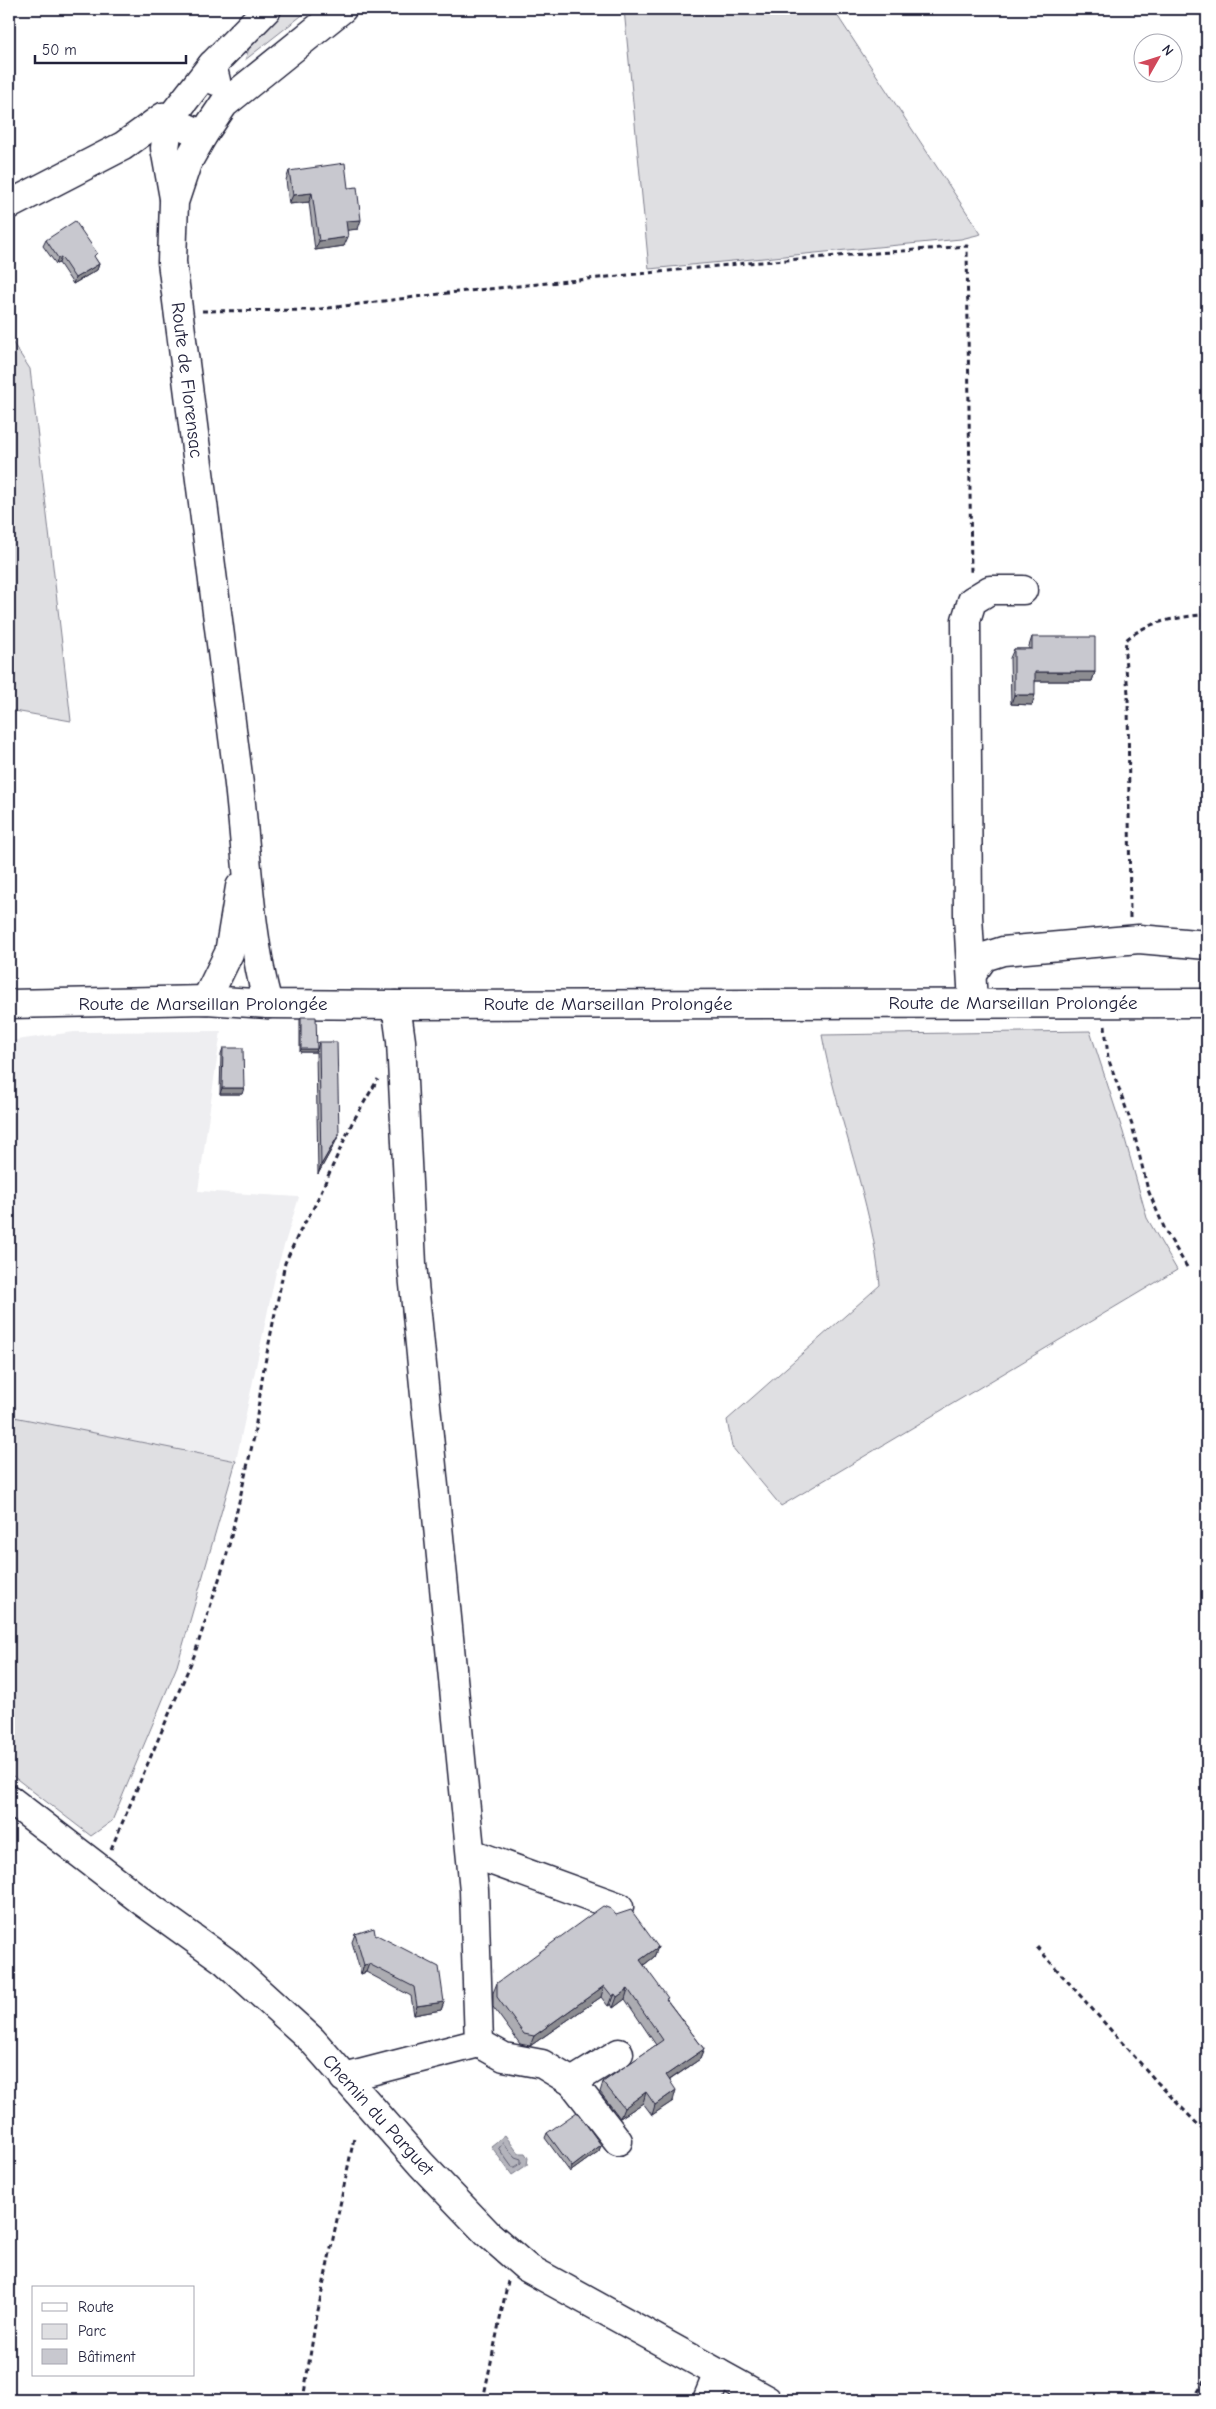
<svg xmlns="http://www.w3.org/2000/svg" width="1216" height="2409" viewBox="0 0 1216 2409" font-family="'Comic Neue',sans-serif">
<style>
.built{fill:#eeeef1}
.green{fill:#dfdfe2;stroke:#80808e}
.water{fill:#b4b4bc;stroke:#7a7a88}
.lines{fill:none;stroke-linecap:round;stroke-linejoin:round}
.shore{stroke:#5c5c6f;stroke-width:1}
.minor-casing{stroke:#22223b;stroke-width:31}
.major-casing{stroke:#22223b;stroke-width:31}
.path{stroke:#22223b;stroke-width:3;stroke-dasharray:5 4;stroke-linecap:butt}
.minor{stroke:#fff;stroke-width:28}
.major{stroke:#fff;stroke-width:28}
.wall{fill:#acacb2;stroke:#22223b}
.shaded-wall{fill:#8c8c91;stroke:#22223b}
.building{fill:#c8c8cf;stroke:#22223b}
.labels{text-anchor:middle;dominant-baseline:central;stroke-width:4.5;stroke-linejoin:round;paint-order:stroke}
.street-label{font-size:19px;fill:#22223b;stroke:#fff}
</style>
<rect width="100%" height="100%" fill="#fff"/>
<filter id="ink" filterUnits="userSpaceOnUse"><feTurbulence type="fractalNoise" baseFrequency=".02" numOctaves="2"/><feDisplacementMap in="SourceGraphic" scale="10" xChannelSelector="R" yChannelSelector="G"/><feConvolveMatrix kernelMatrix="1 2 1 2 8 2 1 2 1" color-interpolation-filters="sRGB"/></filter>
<g filter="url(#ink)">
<!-- built -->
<path class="built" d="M221,1031L198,1191L299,1197L276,1272L236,1461L9,1416V1041L74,1032Z"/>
<!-- green -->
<g class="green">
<path d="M282,9H310L245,60L251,43Z"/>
<path d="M624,9H833L981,234L961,239L649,269Z"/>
<path d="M9,337L30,369L71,721L9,710Z"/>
<path d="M1090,1031L1123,1132L1147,1218L1177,1270L781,1506L732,1447L727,1420L880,1285C872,1200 837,1119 822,1035Z"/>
<path d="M9,1416L236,1461L177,1666L112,1821L91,1836L9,1773Z"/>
</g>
<!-- water -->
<path class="water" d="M505,2135L518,2153H525L528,2158L527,2165L512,2175L491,2146Z"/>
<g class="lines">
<!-- shore -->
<path class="shore" d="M503,2143L515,2157L521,2159V2163L515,2167H512L499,2149Z"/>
<defs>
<g id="minor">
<path d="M216,81L212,65L267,9"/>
<path d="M174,198L165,148L169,120L212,65"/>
<path d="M9,205L123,146L163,117L203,135"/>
<path d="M972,974L984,957L1003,951L1139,939L1207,945"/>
<path d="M206,1000L229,953L240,887"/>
<path d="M973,1003L968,916L966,620L972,601L990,590H1023"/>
<path d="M268,1004C248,931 247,844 237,768C216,600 194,431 172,262L174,202L187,163L203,135L224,104L342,9"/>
<path d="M9,1799L143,1902L225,1961L312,2040L421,2164L487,2233L526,2267L767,2400"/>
<path d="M471,1853L619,1907"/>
<path d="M479,2043L504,2057L542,2064L572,2082L619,2053"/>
<path d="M344,2078L479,2043L474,1890L412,1264L401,1041L396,1005"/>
<path d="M572,2082L618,2141"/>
<path d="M707,2400L718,2373"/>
</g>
<path id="major" d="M9,1004L206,1000L268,1004L396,1005L1207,1003"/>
</defs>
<!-- minor casing -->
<use href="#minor" class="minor-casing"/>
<!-- major casing -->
<use href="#major" class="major-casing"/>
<!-- path -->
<g class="path">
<path d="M202,311L312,310L448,293L748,263L967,246L971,573"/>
<path d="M1130,918L1128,694L1125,654L1126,640C1149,620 1178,618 1207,614"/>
<path d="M1105,1026L1108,1058L1132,1125L1148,1190L1166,1232L1187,1267"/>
<path d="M111,1849L194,1656L226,1558L254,1437L263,1373L285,1263L299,1233L314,1207L352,1123L378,1079"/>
<path d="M1037,1947L1157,2082L1207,2134"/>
<path d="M303,2400L315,2325L354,2138"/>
<path d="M483,2400L508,2281"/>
<path d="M1193,2400L1207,2377"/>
</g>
<!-- minor -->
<use href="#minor" class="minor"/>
<!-- major -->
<use href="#major" class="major"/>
</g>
<!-- wall -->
<g class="wall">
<path d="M289,171L348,188L358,229L347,230L344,246L315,250L309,202L289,204L286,180Z"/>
<path d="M46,240L95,258L99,264L97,270L73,284L59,263L56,264L43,246Z"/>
<path d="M1032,637L1095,672L1092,681H1035L1032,705L1011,704L1010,658L1014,649H1029V646Z"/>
<path d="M301,1017L317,1049L319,1042L339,1134L335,1143L318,1174L316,1052H300V1020Z"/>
<path d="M223,1048L242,1094H220L221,1054Z"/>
<path d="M616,1915L658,1947L654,1957L644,1965L667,2000L704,2049L700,2059L670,2080L673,2101L652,2115L643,2103L620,2118L600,2092L603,2082L656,2045L625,1999L613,2008L611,2004L608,2006L601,1997L530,2046L520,2044L493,2007V1993L497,1983Z"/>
<path d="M355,1934H375L444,2002L441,2010L414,2015L411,1996L366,1972L361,1974L352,1942Z"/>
<path d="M547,2133L601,2145L599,2151L570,2172L545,2138Z"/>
</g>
<!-- shaded-wall -->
<g class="shaded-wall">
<path d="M312,193L309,202L289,204L293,195Z"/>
<path d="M361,220L358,229L342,231L346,221Z"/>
<path d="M348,237L344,246L315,250L319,241Z"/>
<path d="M61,257L59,263L56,264L58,258Z"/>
<path d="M99,264L97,270L73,284L75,278Z"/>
<path d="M1035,672H1095L1092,681H1032Z"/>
<path d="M1014,695H1035L1032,705L1011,704Z"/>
<path d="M301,1049H317L316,1052H300Z"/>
<path d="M222,1088H244L242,1094H220Z"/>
<path d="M339,1134L335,1143L318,1174L321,1165Z"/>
<path d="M658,1947L654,1957L637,1970L640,1960Z"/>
<path d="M369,1964L366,1972L361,1974L364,1965Z"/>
<path d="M604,1986L601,1997L530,2046L534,2036Z"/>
<path d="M628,1989L625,1999L613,2008L617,1997Z"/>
<path d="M615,1994L611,2004L608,2006L612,1996Z"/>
<path d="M444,2002L441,2010L414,2015L417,2006Z"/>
<path d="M704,2049L700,2059L662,2085L666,2075Z"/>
<path d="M676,2090L673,2101L652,2115L655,2105Z"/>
<path d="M646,2092L643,2103L620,2118L624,2108Z"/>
<path d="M601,2145L599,2151L570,2172L572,2167Z"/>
</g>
<!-- building -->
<g class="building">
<path d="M345,163L348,188L357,187L361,220L346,221L348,237L319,241L312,193L293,195L289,171Z"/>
<path d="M75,221L97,253L94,256L99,264L75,278L61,257L58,258L46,240Z"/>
<path d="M1032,637H1095V672H1035V695H1014V649H1032Z"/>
<path d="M301,1017H316L317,1049H301Z"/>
<path d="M319,1042H337L339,1134L321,1165Z"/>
<path d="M223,1048H243L244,1088H222Z"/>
<path d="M603,1906L611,1909L616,1915L631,1910L658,1947L640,1960L668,1998L666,1999L704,2049L666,2075L676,2090L655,2105L646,2092L624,2108L603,2082L663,2040L628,1989L617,1997L615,1994L612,1996L604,1986L534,2036L524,2034L497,1997V1983Z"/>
<path d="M374,1928L375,1934L439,1967L444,2002L417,2006L414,1987L369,1964L364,1965L355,1934Z"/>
<path d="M577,2112L601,2145L572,2167L547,2133Z"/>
</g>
</g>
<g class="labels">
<!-- street labels -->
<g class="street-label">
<text transform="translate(187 380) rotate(83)">Route de Florensac</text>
<text x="1013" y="1003">Route de Marseillan Prolongée</text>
<text x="203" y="1004">Route de Marseillan Prolongée</text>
<text x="608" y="1004">Route de Marseillan Prolongée</text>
<text transform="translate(378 2115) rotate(48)">Chemin du Parguet</text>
</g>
</g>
<!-- margin -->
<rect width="1216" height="2409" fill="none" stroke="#fff" stroke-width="30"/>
<rect x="15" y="15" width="1186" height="2379" fill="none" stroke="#22223b" stroke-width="2" filter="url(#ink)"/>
<!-- legend -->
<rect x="32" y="2286" width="162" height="90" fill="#ffffff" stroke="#a7a7b1"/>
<rect x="42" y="2303" width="25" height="8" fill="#ffffff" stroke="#a7a7b1"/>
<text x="78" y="2312" font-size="15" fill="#22223b">Route</text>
<rect x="42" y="2324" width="25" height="15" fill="#dfdfe2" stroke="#a7a7b1"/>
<text x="78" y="2336" font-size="15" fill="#22223b">Parc</text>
<rect x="42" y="2349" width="25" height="15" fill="#c8c8cf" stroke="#a7a7b1"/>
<text x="78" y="2362" font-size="15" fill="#22223b">Bâtiment</text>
<!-- north arrow -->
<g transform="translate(1158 58) rotate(51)"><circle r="24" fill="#ffffff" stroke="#a7a7b1"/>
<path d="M0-4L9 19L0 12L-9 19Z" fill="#d1495b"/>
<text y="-8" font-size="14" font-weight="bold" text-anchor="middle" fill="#22223b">N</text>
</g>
<!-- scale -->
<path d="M35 55v8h151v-8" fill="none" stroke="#22223b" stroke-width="2.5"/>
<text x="42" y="55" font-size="15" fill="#22223b" stroke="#ffffff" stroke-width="4" paint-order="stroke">50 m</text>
</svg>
